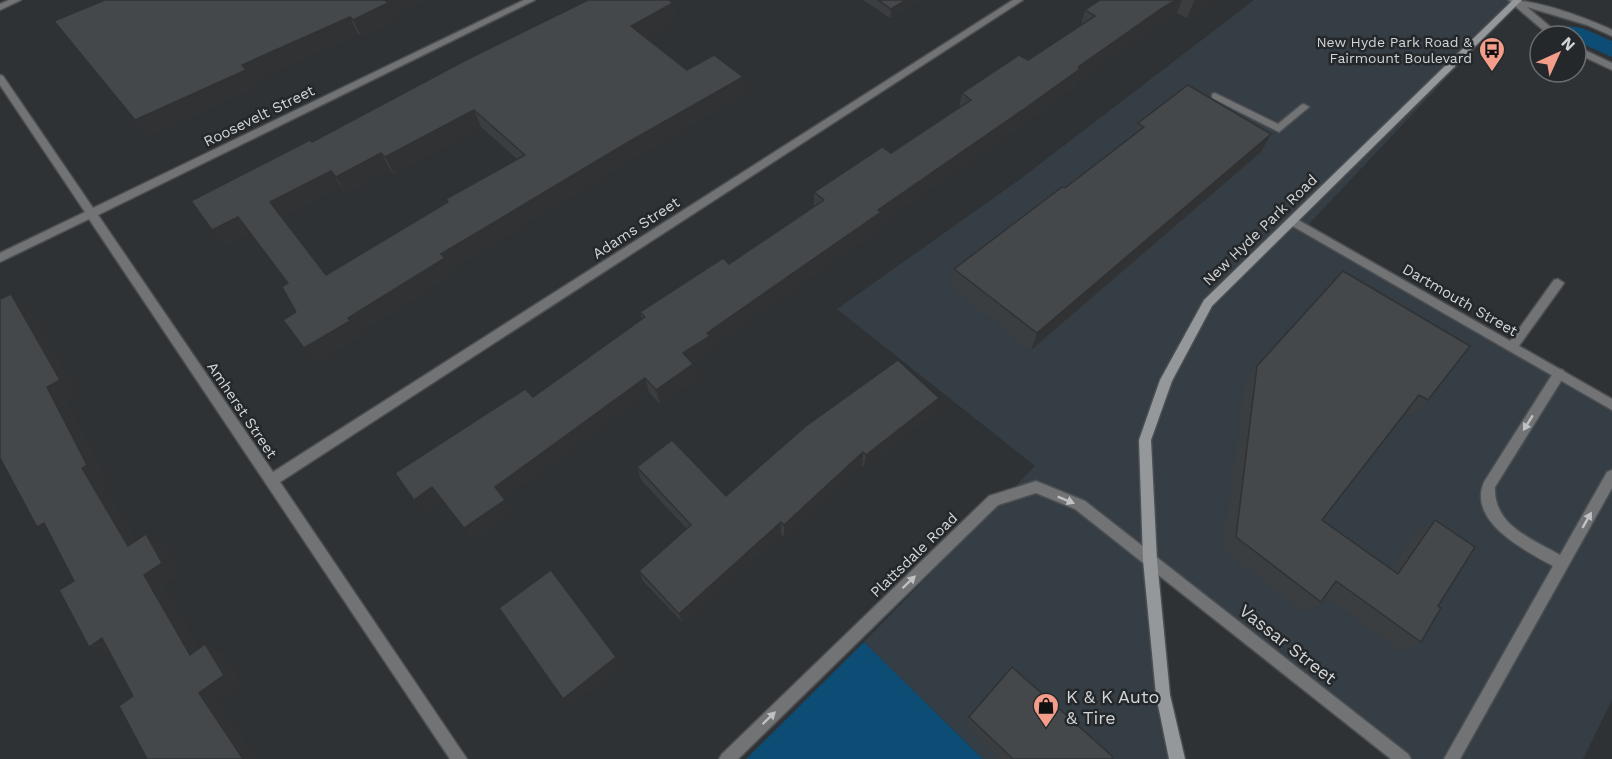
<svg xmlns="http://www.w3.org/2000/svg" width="1612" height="759" viewBox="0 0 1612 759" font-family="'Work Sans',sans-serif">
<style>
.built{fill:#363e45}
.green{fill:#0d4c74}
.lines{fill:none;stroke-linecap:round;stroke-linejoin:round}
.lane-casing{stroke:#4c4f52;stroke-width:3}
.street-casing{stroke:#4c4f52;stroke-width:3}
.secondary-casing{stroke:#4c4f52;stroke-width:3}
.lane{fill:#717375;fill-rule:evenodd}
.street{fill:#717375;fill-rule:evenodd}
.secondary{fill:#95989b;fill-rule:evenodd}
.wall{fill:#3b3e40;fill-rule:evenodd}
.shaded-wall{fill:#303234}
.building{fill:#45484b;stroke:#303234;stroke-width:1.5;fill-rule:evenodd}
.oneway{fill:#bfc1c3}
.labels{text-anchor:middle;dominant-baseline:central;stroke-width:5;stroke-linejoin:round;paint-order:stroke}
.far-poi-label{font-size:14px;fill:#d2d4d6;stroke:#24282a;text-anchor:end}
.street-label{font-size:15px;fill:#d2d4d6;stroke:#24282a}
.near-street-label{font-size:18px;fill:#d2d4d6;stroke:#24282a}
.near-poi-label{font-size:18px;fill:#d2d4d6;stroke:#24282a;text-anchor:start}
</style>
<rect width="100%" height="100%" fill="#2e3235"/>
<!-- built -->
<path class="built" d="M1254,0H1506L1516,4L1309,224L1612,398V700L1583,759H1411L1144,551L1170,759H983L864,642L1035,466L837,309L1019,180Z"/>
<!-- green -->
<g class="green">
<path d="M1566,26L1582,28L1612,41V57L1576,41V36H1566L1561,29Z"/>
<path d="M864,642L983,759H746Z"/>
</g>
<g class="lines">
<defs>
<g id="lane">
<path d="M1215,93L1278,124L1301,105L1304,104L1309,107L1279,132L1212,98V94Z"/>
<path d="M1558,279L1564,283L1562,286L1516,350H1508L1506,347L1508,344L1554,280Z"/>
<path d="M1559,369L1563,370L1565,374L1563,378L1495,487C1493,525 1532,539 1560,555L1607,472L1612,470V488L1460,759H1444L1553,566C1526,551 1467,522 1484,482L1555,370Z"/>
</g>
<g id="street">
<path d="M9,0H21L0,10V4Z"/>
<path d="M524,0H535L98,215L273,472L1013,0H1023L280,482L467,759H450L89,219L0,262V253L85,212L0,85V75L3,76L93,208Z"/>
<path d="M1508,0C1537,0 1584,17 1612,30V36L1587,25L1527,7L1561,36H1550L1516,7L1515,4Z"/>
<path d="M1576,46L1612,63V70L1576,53Z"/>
<path d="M1293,217L1612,399V410L1289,224L1288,221L1289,218Z"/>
<path d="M1036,481L1085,501L1408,754L1411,759H1391L1075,509L1036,493L998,505L738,759H719L722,754L989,496Z"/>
</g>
<path id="secondary" d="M1513,0H1522L1212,306L1172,381L1151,440L1157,560L1170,695L1185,759H1169L1156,695L1143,560L1139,440L1160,380L1204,300Z"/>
</defs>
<!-- lane casing -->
<use href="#lane" class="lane-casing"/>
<!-- street casing -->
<use href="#street" class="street-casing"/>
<!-- secondary casing -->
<use href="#secondary" class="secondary-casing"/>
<!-- lane -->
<use href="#lane" class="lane"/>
<!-- street -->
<use href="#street" class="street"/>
<!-- secondary -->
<use href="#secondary" class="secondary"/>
</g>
<!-- wall -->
<g class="wall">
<path d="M863,0H921L890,18Z"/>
<path d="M1100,0H1213L1187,18L1177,13L1154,27L1077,81L1075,86L1019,127L880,224L879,229L711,347L712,351L693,364L696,379L660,404L649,392L504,499L513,512L474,540L442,500L425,512L533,397L642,319L640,312L729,264L814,207V192L891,153L959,108L962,93L1028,60L1081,25L1085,10Z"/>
<path d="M673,3L676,21L645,37L687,70L743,77L744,94L629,161L451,269L453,274L359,333L361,336L316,363L296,312L288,283L251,233L225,246L212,230L312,142ZM481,127L517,159L446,199L447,202L326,275L282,218L341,187L346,194L390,170L394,174Z"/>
<path d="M394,16L396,20L361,36L358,34L253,81L256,87L148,136L54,21Z"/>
<path d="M1138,123L1261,152L1031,350L950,286L954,269L1065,188L1134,134Z"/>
<path d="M1343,271L1428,400L1411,415L1406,412L1322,520L1391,569L1416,533L1435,520L1438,606L1421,642L1402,652L1325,596L1321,602L1305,613L1223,549L1245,382L1257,366Z"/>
<path d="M939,398L936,411L864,467L862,465L784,537L781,534L683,623L643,581L639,571L687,529L641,480L637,467L726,496Z"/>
<path d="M969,717L1112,759H999L964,725Z"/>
</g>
<!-- shaded-wall -->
<g class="shaded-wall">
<path d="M386,0H429L394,16L396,20L361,36L353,20Z"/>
<path d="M906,0H921L890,18L891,9Z"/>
<path d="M1176,0H1182L1177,13L1154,27L1077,81L1075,86L1019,127L880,224L879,229L711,347L712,351L687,368L683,353L707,333L1078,67L1161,9Z"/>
<path d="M1195,0H1213L1187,18L1194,1Z"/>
<path d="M673,3L676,21L634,43L631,26Z"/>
<path d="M350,17L358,34L253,81L256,87L148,136L135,120L242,65Z"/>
<path d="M743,77L744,94L629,161L451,269L453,274L359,333L361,336L316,363L304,348L441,254L625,144Z"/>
<path d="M474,110L481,127L394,174L385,157Z"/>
<path d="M1271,134L1261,152L1031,350L1037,333Z"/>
<path d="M381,153L390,170L346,194L336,177Z"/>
<path d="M331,171L341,187L281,219L270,202Z"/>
<path d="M238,217L251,233L225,246L212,230Z"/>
<path d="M11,294L30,310L79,394L67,401L107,478L101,481L148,558L128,546L82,468L47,387Z"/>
<path d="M693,364L696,379L660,404L656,390Z"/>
<path d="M645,378L649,392L503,500L495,487Z"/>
<path d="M939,398L936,411L864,467L866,455Z"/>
<path d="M863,452L862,465L784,537V525Z"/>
<path d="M432,487L442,500L425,512L414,500Z"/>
<path d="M505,500L513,512L474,540L464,528Z"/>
<path d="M781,522V534L683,623L679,614Z"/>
<path d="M44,523L59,540L37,527Z"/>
<path d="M146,534L165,546L181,574L164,586L208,664L190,655L144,575Z"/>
<path d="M102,638L123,647L111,656L89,647Z"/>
<path d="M205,644L223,653L242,683L218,702L257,759H243L199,693Z"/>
<path d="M616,657L622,666L570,707L563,699Z"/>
</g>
<!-- building -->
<g class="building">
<path d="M105,0H386H385L388,3L353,20L350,17L242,65L246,70L135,120L54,21Z"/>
<path d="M588,0H669L673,3L631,26L687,70L714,55L743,77L625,144L441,254L445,258L348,318L350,321L304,348L283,320L296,312L282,287L288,283L238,217L212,230L191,201L310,140L312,142L466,60ZM474,110L525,155L446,199L448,202L326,275L270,202L331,171L336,177L381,153L385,157Z"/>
<path d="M878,0H906L891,9Z"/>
<path d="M1100,0H1176L1161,9L1078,67L1080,69L1024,109L878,210L881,212L707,333L710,336L683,353L693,364L656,390L645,378L495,487L505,500L464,528L432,487L414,500L395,473L525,389L533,397L645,317L640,312L723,258L729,264L824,200L814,192L882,147L891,153L971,100L962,93L1019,55L1028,60L1095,16L1085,10Z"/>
<path d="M1188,85L1271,134L1037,333L954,269L1062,187L1065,188L1144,127L1138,123Z"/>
<path d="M1343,271L1470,346L1428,400L1419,395L1322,520L1398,574L1435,520L1475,547L1438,606L1441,608L1421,642L1336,581L1321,602L1236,537L1257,366Z"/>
<path d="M11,294L60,380L47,387L87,465L82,468L128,546L146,534L162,563L144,575L190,655L205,644L224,675L199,693L243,759H147L119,706L133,696L102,638L89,647L59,590L74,581L44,523L37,527L0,458V299Z"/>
<path d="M898,360L939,398L866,455L863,452L784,525L781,522L679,614L639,571L691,525L637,467L672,440L726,496L806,426Z"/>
<path d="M551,570L616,657L563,699L499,608Z"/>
<path d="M1012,667L1112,756V759H1013L969,717Z"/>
</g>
<!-- one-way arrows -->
<defs><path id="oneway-solid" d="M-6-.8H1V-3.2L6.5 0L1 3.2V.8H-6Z" transform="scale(1.5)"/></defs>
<g class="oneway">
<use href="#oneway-solid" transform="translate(1528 423) rotate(122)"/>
<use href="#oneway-solid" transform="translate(1066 500) rotate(22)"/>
<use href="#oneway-solid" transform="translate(1587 520) rotate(-60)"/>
<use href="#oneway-solid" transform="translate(909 582) rotate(-44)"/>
<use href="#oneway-solid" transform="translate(769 718) rotate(-44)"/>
</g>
<!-- icons -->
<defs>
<symbol id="bus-pin" viewBox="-11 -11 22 30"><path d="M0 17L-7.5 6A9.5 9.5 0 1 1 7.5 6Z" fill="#f49d8b" stroke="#24282a"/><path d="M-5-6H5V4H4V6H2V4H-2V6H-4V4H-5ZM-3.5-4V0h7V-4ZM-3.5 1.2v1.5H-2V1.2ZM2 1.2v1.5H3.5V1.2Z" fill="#111"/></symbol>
<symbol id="shop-pin" viewBox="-11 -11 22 30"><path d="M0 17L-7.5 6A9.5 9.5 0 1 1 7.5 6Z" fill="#f49d8b" stroke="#24282a"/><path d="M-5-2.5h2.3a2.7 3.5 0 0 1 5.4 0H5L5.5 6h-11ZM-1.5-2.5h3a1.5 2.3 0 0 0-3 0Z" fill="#111"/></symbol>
</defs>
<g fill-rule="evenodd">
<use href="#bus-pin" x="1477" y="35" width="30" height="40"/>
<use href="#shop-pin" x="1031" y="691" width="30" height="40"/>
</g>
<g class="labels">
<!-- far-poi labels -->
<g class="far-poi-label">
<text x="1472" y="42">New Hyde Park Road &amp;<tspan x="1472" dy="16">Fairmount Boulevard</tspan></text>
</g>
<!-- street labels -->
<g class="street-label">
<text transform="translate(259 116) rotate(-26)">Roosevelt Street</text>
<text transform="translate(636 228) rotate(-33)">Adams Street</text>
<text transform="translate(1260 230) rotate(-44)">New Hyde Park Road</text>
<text transform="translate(1460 300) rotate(30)">Dartmouth Street</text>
<text transform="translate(242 410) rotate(56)">Amherst Street</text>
<text transform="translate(914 555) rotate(-44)">Plattsdale Road</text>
</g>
<!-- near-street labels -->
<g class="near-street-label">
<text transform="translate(1288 644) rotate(38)">Vassar Street</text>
</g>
<!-- near-poi labels -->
<g class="near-poi-label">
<text x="1066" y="696">K &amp; K Auto<tspan x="1066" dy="21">&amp; Tire</tspan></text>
</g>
</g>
<!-- north arrow -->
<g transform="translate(1558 54) rotate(45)"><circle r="28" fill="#24282a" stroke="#6a6d6f" stroke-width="1.5"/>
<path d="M0-4.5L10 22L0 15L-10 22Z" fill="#f49d8b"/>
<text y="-9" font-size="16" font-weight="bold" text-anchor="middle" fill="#d2d4d6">N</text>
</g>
</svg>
